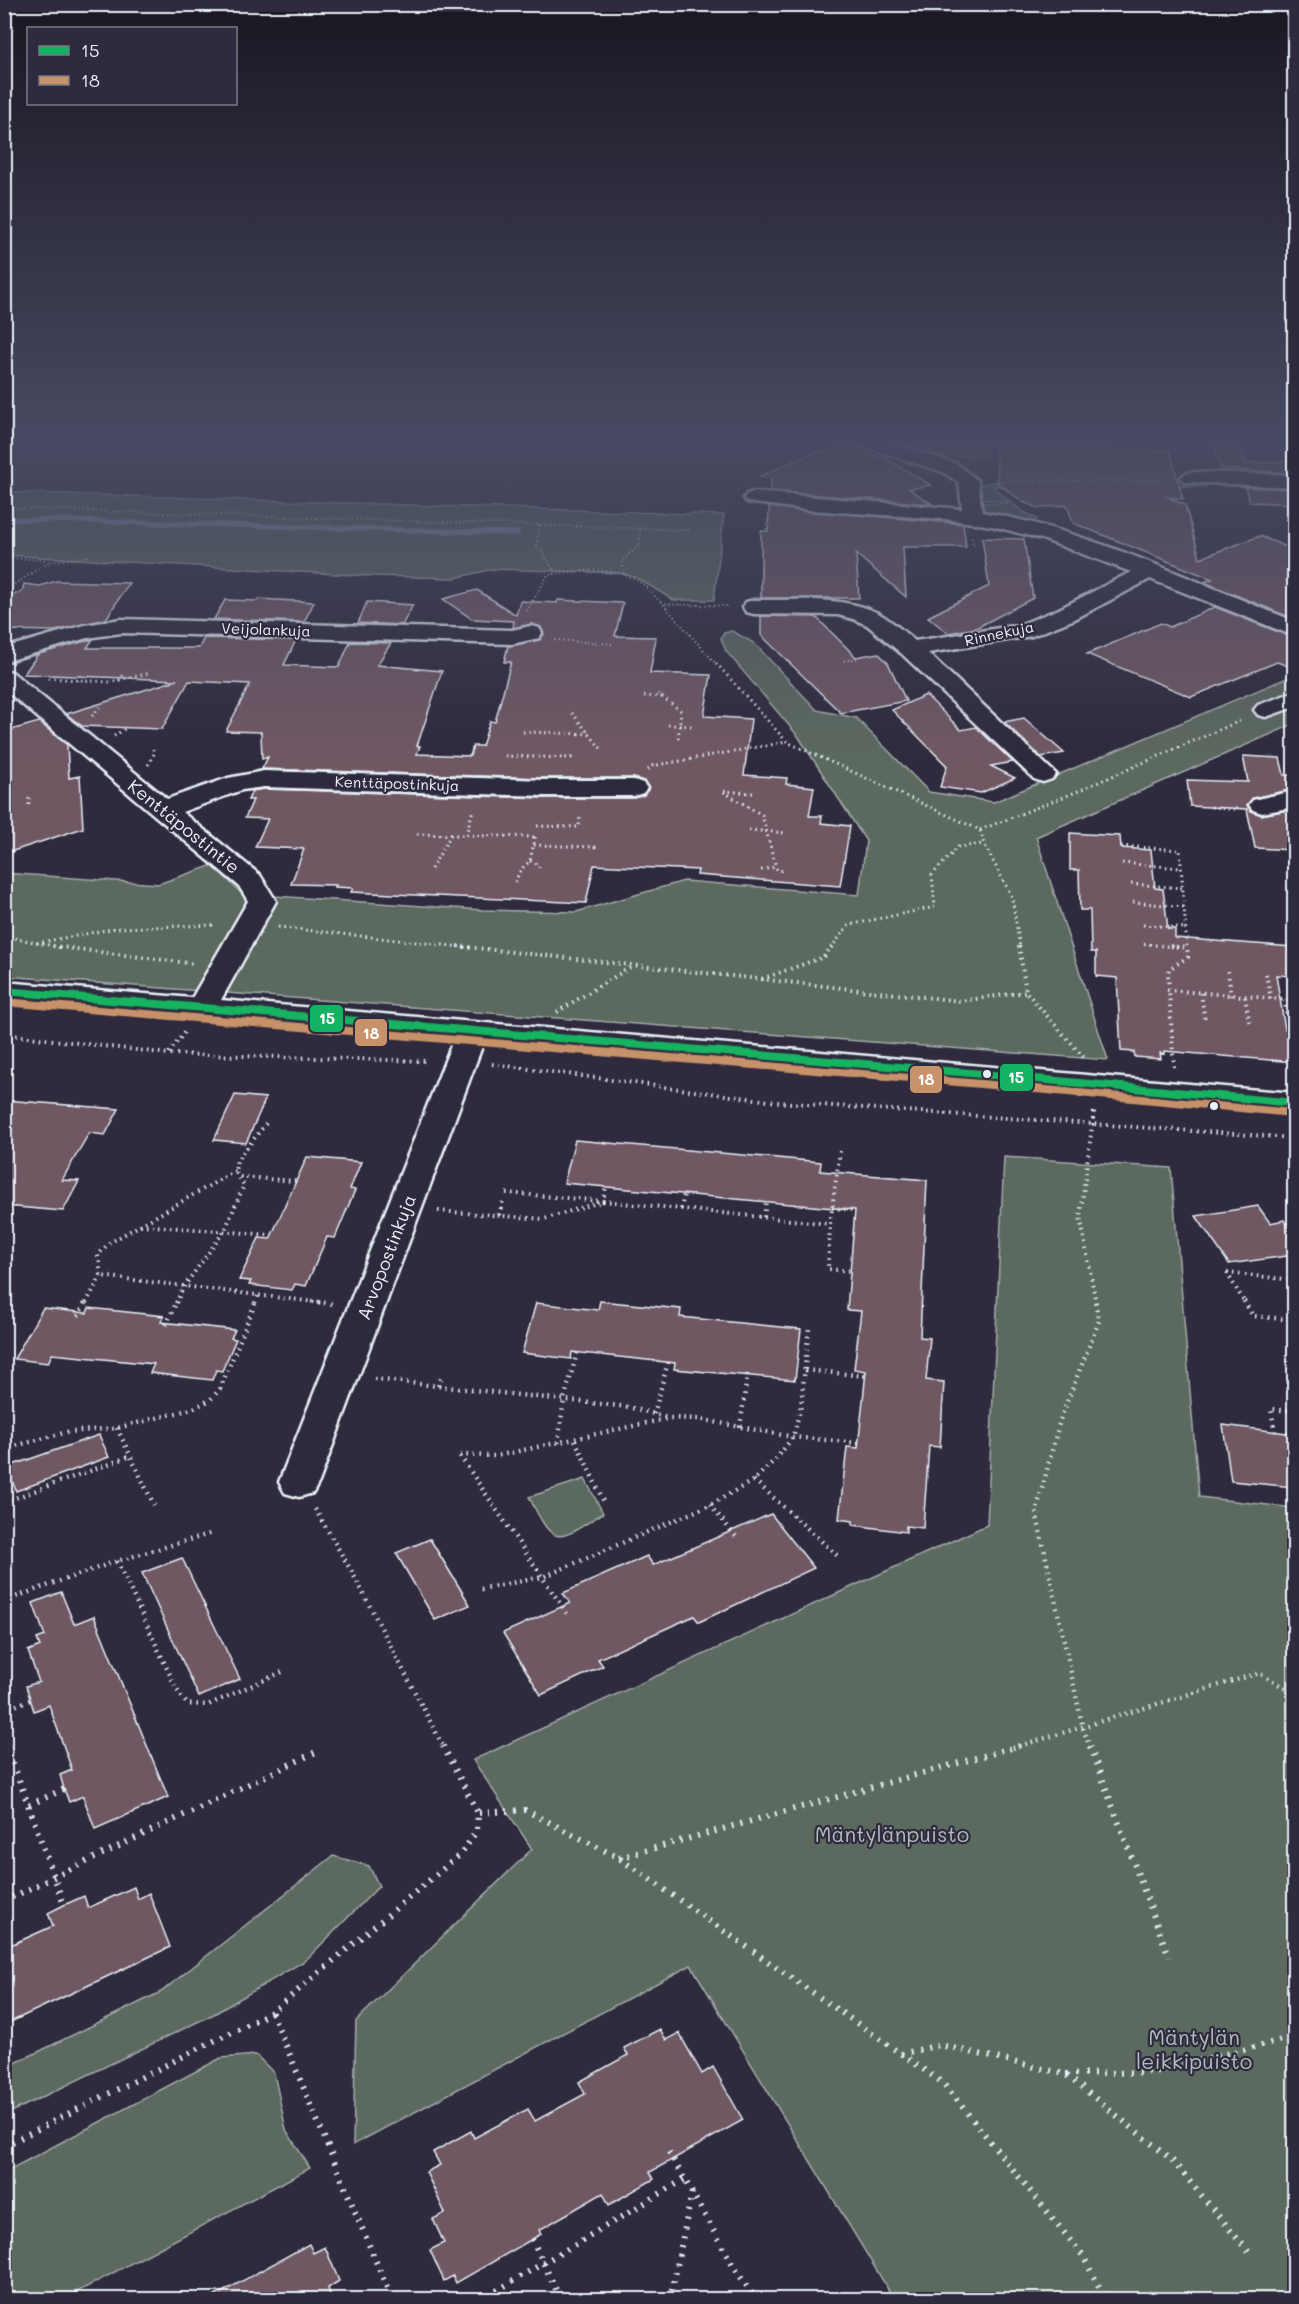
<svg xmlns="http://www.w3.org/2000/svg" width="1299" height="2304" viewBox="0 0 1299 2304" font-family="Mali,sans-serif">
<style>
.green{fill:#5b695f;stroke:#a2adac;stroke-width:1.5}
.lines{fill:none;stroke-linecap:round;stroke-linejoin:round}
.stream{stroke:#899ba9;stroke-width:5}
.building{fill:#705863;stroke:#e8f1f8;stroke-width:1.5}
.minor-casing{stroke:#e8f1f8;stroke-width:5}
.path-far4{stroke:#e8f1f8;stroke-width:2;stroke-dasharray:1 3;stroke-linecap:butt}
.path-far3{stroke:#e8f1f8;stroke-width:3;stroke-dasharray:1.5 4;stroke-linecap:butt}
.path-far2{stroke:#e8f1f8;stroke-width:4;stroke-dasharray:1.5 4.5;stroke-linecap:butt}
.path-far1{stroke:#e8f1f8;stroke-width:4.5;stroke-dasharray:1.5 5;stroke-linecap:butt}
.path{stroke:#e8f1f8;stroke-width:6;stroke-dasharray:2 7;stroke-linecap:butt}
.minor{fill:#2f2a3d;fill-rule:evenodd}
.bus-1-casing{stroke:#2f2a3d;stroke-width:12}
.bus-2-casing{stroke:#2f2a3d;stroke-width:12}
.bus-1{stroke:#13b361;stroke-width:8}
.bus-2{stroke:#c7916a;stroke-width:8}
.bus-dot{fill:#e8f1f8;stroke:#2f2a3d;stroke-width:2}
.labels{text-anchor:middle;dominant-baseline:central;stroke-width:4.5;stroke-linejoin:round;paint-order:stroke}
.far-street-label{font-size:15px;fill:#e8f1f8;stroke:#2f2a3d}
.street-label{font-size:18px;fill:#e8f1f8;stroke:#2f2a3d}
.near-park-label{font-size:21px;fill:#b0bbbb;stroke:#2f2a3d}
.line-badge{stroke:#2f2a3d;stroke-width:2}
.badge-label{font-size:16px;text-anchor:middle;font-weight:bold;fill:#fff}
</style>
<rect width="100%" height="100%" fill="#2f2a3d"/>
<filter id="ink" filterUnits="userSpaceOnUse"><feTurbulence type="fractalNoise" baseFrequency=".0167" numOctaves="2"/><feDisplacementMap in="SourceGraphic" scale="12" xChannelSelector="R" yChannelSelector="G"/><feConvolveMatrix kernelMatrix="1 2 1 2 8 2 1 2 1" color-interpolation-filters="sRGB"/></filter>
<g filter="url(#ink)">
<!-- green -->
<g class="green">
<path d="M869,438H984L992,440L981,457L927,455Z"/>
<path d="M992,482L1205,485L1206,487L992,486L1022,511L1037,519L1034,524C1018,521 985,520 978,505L982,503H1008L1006,501L979,499V485Z"/>
<path d="M5,492L724,515L714,600H673L637,578L621,573L493,569L455,578L371,576L5,555Z"/>
<path d="M732,631L754,643L817,710L856,718L929,792L994,802L1294,675V724L1036,837L1108,1060L5,976L4,873L158,884L213,865L242,894L483,910L576,912L684,881L859,895L866,841L798,736L726,651L721,638L724,633Z"/>
<path d="M1004,1157L1171,1168L1199,1497L1294,1508V2299H894L691,1965L353,2145L356,2021L532,1849L473,1760L987,1525Z"/>
<path d="M585,1479L603,1513C556,1543 555,1549 529,1497Z"/>
<path d="M333,1856L369,1866L379,1886L306,1960L214,2014L5,2115V2068L161,1992Z"/>
<path d="M256,2055L274,2073L286,2130L310,2168L64,2299H5V2172L221,2058Z"/>
</g>
<g class="lines">
<!-- stream -->
<path class="stream" d="M4,519L518,533"/>
</g>
<!-- building -->
<g class="building">
<path d="M1212,440L1238,441L1246,463L1294,461V473L1221,469Z"/>
<path d="M995,441L1063,443V449L1170,451L1183,499L1169,498L1185,505L1200,558L1260,536L1294,550V619L1204,582L1212,579L1073,523L1067,505L1038,508L1023,502L998,483Z"/>
<path d="M839,446L885,458L931,485L909,489L932,504L770,491L771,479L760,476L817,451L825,453Z"/>
<path d="M1245,487L1294,489V504L1250,502Z"/>
<path d="M769,507L963,524L966,547H903L906,597L856,554L859,598H761V531H768Z"/>
<path d="M982,538L1024,539L1033,598L976,628L948,633L928,617L989,586Z"/>
<path d="M56,581L129,583L106,619L55,631L4,630V598L22,592L24,584L40,586Z"/>
<path d="M477,590L516,615L520,601L557,603L558,600L623,603L615,636L656,637L650,673L711,675L704,716L751,719L744,775L787,778L786,784L814,787L809,816H822L821,823L850,826L840,886L697,875L698,870L594,865L586,903L351,892L353,888L335,887L336,885L291,884L304,849L255,847L268,819L245,818L253,800H248L252,791L264,789L544,798H634L644,795L649,788L644,781L634,778H544L262,769L268,757L262,759L261,732L226,731L250,684L189,681L162,729L82,726L66,714L177,680L24,674L38,654L93,639L87,648H199L204,638L296,640L284,665L339,667L350,642L391,643L377,665L442,671L417,746H420L417,754L470,756L473,746H482L490,721L495,722L511,662H504L508,646L539,640L544,634L541,627L532,624L513,628L514,621L472,619L443,599Z"/>
<path d="M258,599L314,602L304,622L214,619L225,600L257,601Z"/>
<path d="M367,602L413,605L402,625L358,623Z"/>
<path d="M1215,607L1294,638V668L1277,662L1191,697L1087,654L1161,623L1170,627Z"/>
<path d="M761,616L816,617L856,657L878,653L888,663L906,701L841,713L761,635Z"/>
<path d="M926,695L961,730L976,727L1013,762L991,766L1015,778L981,793L940,787L947,766L892,710Z"/>
<path d="M1024,718L1064,753L1041,757L1004,722Z"/>
<path d="M39,722L67,745L69,778L80,776L83,828L4,854V732Z"/>
<path d="M1243,756L1280,758L1284,775H1294V789L1253,798L1247,805L1251,811L1261,815L1294,809V850L1255,848L1247,809L1190,806L1187,780L1248,782Z"/>
<path d="M1070,833L1120,836L1121,848L1151,850L1155,888L1163,889L1168,929H1175V938L1294,947V976L1276,975L1285,1029H1294V1062L1164,1051V1054L1160,1053L1161,1059L1135,1057L1134,1052L1121,1051L1117,978L1096,976V952H1091L1090,910H1080L1079,870H1070Z"/>
<path d="M235,1095L266,1098L246,1143L214,1140Z"/>
<path d="M4,1100L119,1109L105,1135L89,1133L62,1180L79,1181L63,1211L4,1206Z"/>
<path d="M575,1140L821,1162L820,1171L927,1180L920,1337L930,1338L926,1380L944,1382L940,1447L929,1446L923,1528L906,1526V1532L853,1525V1521L839,1519L847,1447L858,1448L866,1371L854,1369L861,1311L847,1310L855,1210L564,1183Z"/>
<path d="M307,1157L361,1162L350,1189L355,1190L335,1238L327,1237L306,1286L295,1284L292,1290L249,1285L251,1281L239,1280L259,1238L270,1239Z"/>
<path d="M1258,1206L1270,1223L1284,1220L1294,1235V1255L1229,1264L1196,1216Z"/>
<path d="M600,1301L681,1309L680,1317L801,1329L795,1380L674,1369L675,1363L572,1352L571,1359L522,1353L536,1303L598,1310Z"/>
<path d="M43,1308L87,1313L89,1308L164,1316L161,1322L235,1330L231,1338L236,1339L222,1371L216,1370L212,1380L150,1373L154,1364L52,1354L48,1363L14,1359Z"/>
<path d="M1223,1425L1294,1434V1487L1231,1481Z"/>
<path d="M99,1435L109,1457L16,1491L7,1467Z"/>
<path d="M771,1514L814,1568L699,1622L694,1616L598,1659L603,1666L541,1695L503,1633L570,1603L563,1593L647,1556L653,1565Z"/>
<path d="M430,1539L470,1605L435,1620L396,1553Z"/>
<path d="M182,1558L240,1679L199,1697L142,1573Z"/>
<path d="M61,1592L74,1624L94,1616L168,1797L95,1829L83,1796L69,1802L64,1789L60,1775L72,1770L49,1705L34,1711L26,1686L39,1682L28,1651L40,1646L37,1639L45,1636L33,1603Z"/>
<path d="M134,1887L138,1899L149,1893L170,1947L4,2025V1948L53,1926L48,1913L64,1905L84,1896L88,1908Z"/>
<path d="M660,2029L666,2040L679,2033L702,2074L713,2067L743,2120L650,2172L654,2179L609,2205L603,2193L539,2230L541,2234L456,2283L453,2276L444,2281L430,2250L444,2243L433,2219L445,2213L426,2172L440,2165L433,2152L471,2131L474,2138L528,2109L535,2121L585,2094L579,2082L628,2055L624,2048Z"/>
<path d="M309,2244L313,2253L325,2247L339,2281L328,2288L332,2300H208Z"/>
</g>
<g class="lines">
<defs>
<g id="minor">
<path d="M847,438H874L957,464L978,481L982,512C1088,530 1195,582 1294,621V636L1150,579L1075,619L1032,636L928,653L1056,774L1052,779L1043,782L1034,779L902,654L867,625L853,619L838,615L754,614L746,612L743,607L746,602L754,600C794,601 841,595 878,613C892,621 903,631 915,641L1019,625L1059,609L1131,572L1042,539L992,526L945,519L808,510L747,502L744,498L747,494L754,492L962,509L959,483L943,472L850,442Z"/>
<path d="M1191,472L1294,475V487L1184,482L1181,478L1184,474Z"/>
<path d="M121,619L512,630L531,626L539,628L542,633L539,638L512,644L121,633L87,638L4,662V648L85,625Z"/>
<path d="M4,670L12,672L167,799L228,778L264,771L544,780H634L643,783L647,788L643,793L634,796H544L264,787L242,790L182,812L260,875L276,901L221,1000L1294,1093V1113L484,1041L319,1482L313,1493L299,1497L285,1493L279,1482L454,1038L4,1000V982L192,998L248,901L239,886L4,689Z"/>
<path d="M1294,692V707L1266,717L1258,715L1254,710L1258,705Z"/>
<path d="M1294,791V807L1262,813L1253,810L1249,805L1253,800Z"/>
</g>
</defs>
<!-- minor casing -->
<use href="#minor" class="minor-casing"/>
<!-- path-far4 -->
<g class="path-far4">
<path d="M994,481H1167"/>
<path d="M1166,498L1165,496L1178,497"/>
<path d="M4,508L690,530"/>
<path d="M539,525L537,545L556,573"/>
<path d="M766,529L767,519"/>
<path d="M972,538L973,545H977"/>
<path d="M4,558L52,560"/>
<path d="M625,575L622,560L640,545V528"/>
<path d="M4,591L49,562L89,556"/>
<path d="M527,611L548,575C575,570 614,566 638,581C648,587 654,597 663,604"/>
<path d="M555,640L612,644"/>
<path d="M844,661L858,658"/>
<path d="M717,665L663,604L729,606"/>
</g>
<!-- path-far3 -->
<g class="path-far3">
<path d="M716,663L787,742L980,830L984,844L1012,897L1020,948"/>
<path d="M48,678L110,682L149,673"/>
<path d="M77,681L82,673"/>
<path d="M119,681L125,672"/>
<path d="M644,696L662,697L655,691"/>
<path d="M662,697L681,711L678,740"/>
<path d="M572,713L603,751"/>
<path d="M92,716L100,707"/>
<path d="M668,725L693,726"/>
<path d="M523,732L590,734"/>
<path d="M114,736L126,728"/>
<path d="M505,756L571,758L574,756"/>
<path d="M148,765L154,754L153,749"/>
<path d="M648,770L652,766L786,742"/>
<path d="M753,793L722,791L762,815L776,867"/>
<path d="M29,798V807"/>
<path d="M1211,807L1236,810"/>
<path d="M537,826L579,827L580,816"/>
<path d="M749,830L786,833"/>
<path d="M980,830L1071,794L1242,720"/>
<path d="M417,834L536,837"/>
<path d="M466,835L473,810"/>
<path d="M534,845L595,847L594,851"/>
<path d="M1121,846L1180,850L1187,948"/>
<path d="M530,861L539,865V871"/>
<path d="M1122,863L1181,868"/>
<path d="M431,869L451,835"/>
<path d="M761,870L776,867L777,870L786,871"/>
<path d="M515,882L521,869L530,861L536,833"/>
<path d="M1131,884L1183,888"/>
<path d="M1133,902L1184,907"/>
<path d="M1143,925L1186,928"/>
<path d="M278,927L471,948"/>
<path d="M4,936L63,948"/>
<path d="M37,943L117,928L217,925"/>
<path d="M1144,944L1186,948"/>
<path d="M831,948L849,925L935,907L932,875L958,847L984,844"/>
</g>
<!-- path-far2 -->
<g class="path-far2">
<path d="M53,946L195,964"/>
<path d="M457,946L961,1001L1026,992"/>
<path d="M1019,946L1026,992L1085,1059"/>
<path d="M1170,946L1187,948"/>
<path d="M1228,971L1231,996"/>
<path d="M1266,974L1271,999"/>
<path d="M762,979L824,957L832,946"/>
<path d="M1167,990L1294,1000"/>
<path d="M1201,993L1205,1022"/>
<path d="M1245,997L1250,1026"/>
<path d="M1284,1000L1290,1029"/>
<path d="M557,1012L632,966"/>
<path d="M4,1034L169,1054L428,1061"/>
<path d="M169,1053L186,1030"/>
<path d="M492,1064L777,1102L1294,1138"/>
<path d="M1174,1067L1168,975L1169,969L1188,957L1187,946"/>
<path d="M1094,1112L1080,1216L1096,1303"/>
<path d="M840,1151L830,1224L828,1269L850,1271"/>
<path d="M235,1171L109,1243L98,1255L101,1276L323,1303"/>
<path d="M240,1177L296,1181"/>
<path d="M506,1193L603,1201L606,1187"/>
<path d="M832,1208L855,1210"/>
<path d="M681,1209L684,1194"/>
<path d="M438,1211L544,1219L603,1201L830,1224"/>
<path d="M499,1215L503,1201"/>
<path d="M764,1217L766,1202"/>
<path d="M140,1225L272,1235"/>
<path d="M1227,1273L1245,1303"/>
<path d="M1227,1273L1294,1280"/>
<path d="M86,1303L101,1276"/>
<path d="M176,1303L183,1288L225,1230L244,1185L235,1171L237,1160L269,1120"/>
<path d="M255,1303L258,1296"/>
</g>
<!-- path-far1 -->
<g class="path-far1">
<path d="M311,1301L333,1304"/>
<path d="M1244,1301L1253,1316L1294,1320"/>
<path d="M78,1316L86,1301"/>
<path d="M166,1325L177,1301"/>
<path d="M805,1370L866,1376"/>
<path d="M374,1379L628,1407L670,1418"/>
<path d="M438,1386L443,1374"/>
<path d="M654,1414L668,1362"/>
<path d="M740,1427L748,1371"/>
<path d="M117,1428L154,1505"/>
<path d="M1275,1432L1271,1409L1294,1411"/>
<path d="M575,1440L605,1504"/>
<path d="M558,1443L564,1400L577,1353"/>
<path d="M4,1449L67,1432L117,1428L192,1409L210,1400L220,1389L256,1301"/>
<path d="M460,1455L496,1456L670,1418L699,1419L793,1437L858,1443"/>
<path d="M460,1456L568,1615"/>
<path d="M754,1480L840,1558"/>
<path d="M4,1488L9,1500"/>
<path d="M4,1502L131,1456"/>
<path d="M710,1505L738,1539"/>
<path d="M315,1509L352,1572L444,1748"/>
<path d="M117,1561L177,1690L187,1704L208,1705L282,1672"/>
<path d="M481,1589L543,1577L710,1505L754,1480L776,1459L793,1437L801,1406L809,1328"/>
<path d="M4,1601L117,1561L213,1533"/>
<path d="M4,1710L30,1700"/>
<path d="M4,1738L7,1748"/>
<path d="M1013,1748L1259,1673L1294,1693"/>
<path d="M1090,1748L1083,1728L1036,1512L1060,1420L1099,1321L1095,1301"/>
</g>
<!-- path -->
<g class="path">
<path d="M7,1746L64,1905"/>
<path d="M1090,1746L1169,1957"/>
<path d="M29,1805L64,1789"/>
<path d="M479,1813L525,1810L619,1858L943,2083L1083,2256L1106,2300"/>
<path d="M619,1858L1019,1746"/>
<path d="M4,1901L320,1750"/>
<path d="M272,2012L392,2300"/>
<path d="M901,2054L940,2045L1065,2074L1172,2160L1252,2256"/>
<path d="M1066,2074L1155,2072L1294,2037"/>
<path d="M4,2146L272,2012L462,1853L477,1830L478,1813L443,1746"/>
<path d="M669,2152L733,2265L756,2300"/>
<path d="M532,2239L561,2300"/>
<path d="M481,2300L685,2179"/>
<path d="M670,2300L692,2192"/>
</g>
<!-- minor -->
<use href="#minor" class="minor"/>
<defs>
<path id="bus-1" d="M4,991L982,1074L1294,1103"/>
<path id="bus-2" d="M4,1002L981,1084L1293,1113"/>
</defs>
<!-- bus-1 casing -->
<use href="#bus-1" class="bus-1-casing"/>
<!-- bus-2 casing -->
<use href="#bus-2" class="bus-2-casing"/>
<!-- bus-1 -->
<use href="#bus-1" class="bus-1"/>
<!-- bus-2 -->
<use href="#bus-2" class="bus-2"/>
</g>
</g>
<!-- sky -->
<linearGradient id="sky" x2="0" y2="1"><stop stop-color="#1a1722"/><stop offset="0.58" stop-color="#474a62"/><stop offset="1" stop-color="#474a62" stop-opacity="0"/></linearGradient>
<rect width="1299" height="760" fill="url(#sky)"/>
<!-- markers -->
<g class="bus-dot">
<circle cx="987" cy="1074" r="5"/>
<circle cx="1214" cy="1106" r="5"/>
</g>
<g class="labels">
<!-- far-street labels -->
<g class="far-street-label">
<text transform="translate(266 629) rotate(2)">Veijolankuja</text>
<text transform="translate(999 633) rotate(-12)">Rinnekuja</text>
<text transform="translate(397 783) rotate(2)">Kenttäpostinkuja</text>
</g>
<!-- street labels -->
<g class="street-label">
<text transform="translate(184 826) rotate(39)">Kenttäpostintie</text>
<text transform="translate(386 1257) rotate(-69)">Arvopostinkuja</text>
</g>
<!-- near-park labels -->
<g class="near-park-label">
<text x="892" y="1833">Mäntylänpuisto</text>
<text x="1194" y="2036">Mäntylän<tspan x="1194" dy="24">leikkipuisto</tspan></text>
</g>
</g>
<g class="line-badge">
<rect x="309" y="1004" width="35" height="29" rx="6" fill="#13b361"/>
<rect x="354" y="1018" width="34" height="29" rx="6" fill="#c7916a"/>
<rect x="999" y="1063" width="35" height="29" rx="6" fill="#13b361"/>
<rect x="909" y="1065" width="34" height="29" rx="6" fill="#c7916a"/>
</g>
<g class="badge-label">
<text x="327" y="1024">15</text>
<text x="371" y="1039">18</text>
<text x="1016" y="1083">15</text>
<text x="926" y="1085">18</text>
</g>
<!-- margin -->
<rect width="1299" height="2304" fill="none" stroke="#2f2a3d" stroke-width="24"/>
<rect x="12" y="12" width="1275" height="2280" fill="none" stroke="#e8f1f8" stroke-width="2" filter="url(#ink)"/>
<!-- legend -->
<rect x="27" y="27" width="210" height="78" fill="#2f2a3d" stroke="#797a88" stroke-width="1.5"/>
<rect x="39" y="46" width="30" height="9" fill="#13b361" stroke="#797a88" stroke-width="1.5"/>
<text x="81" y="57" font-size="18" fill="#e8f1f8">15</text>
<rect x="39" y="76" width="30" height="9" fill="#c7916a" stroke="#797a88" stroke-width="1.5"/>
<text x="81" y="87" font-size="18" fill="#e8f1f8">18</text>
</svg>
